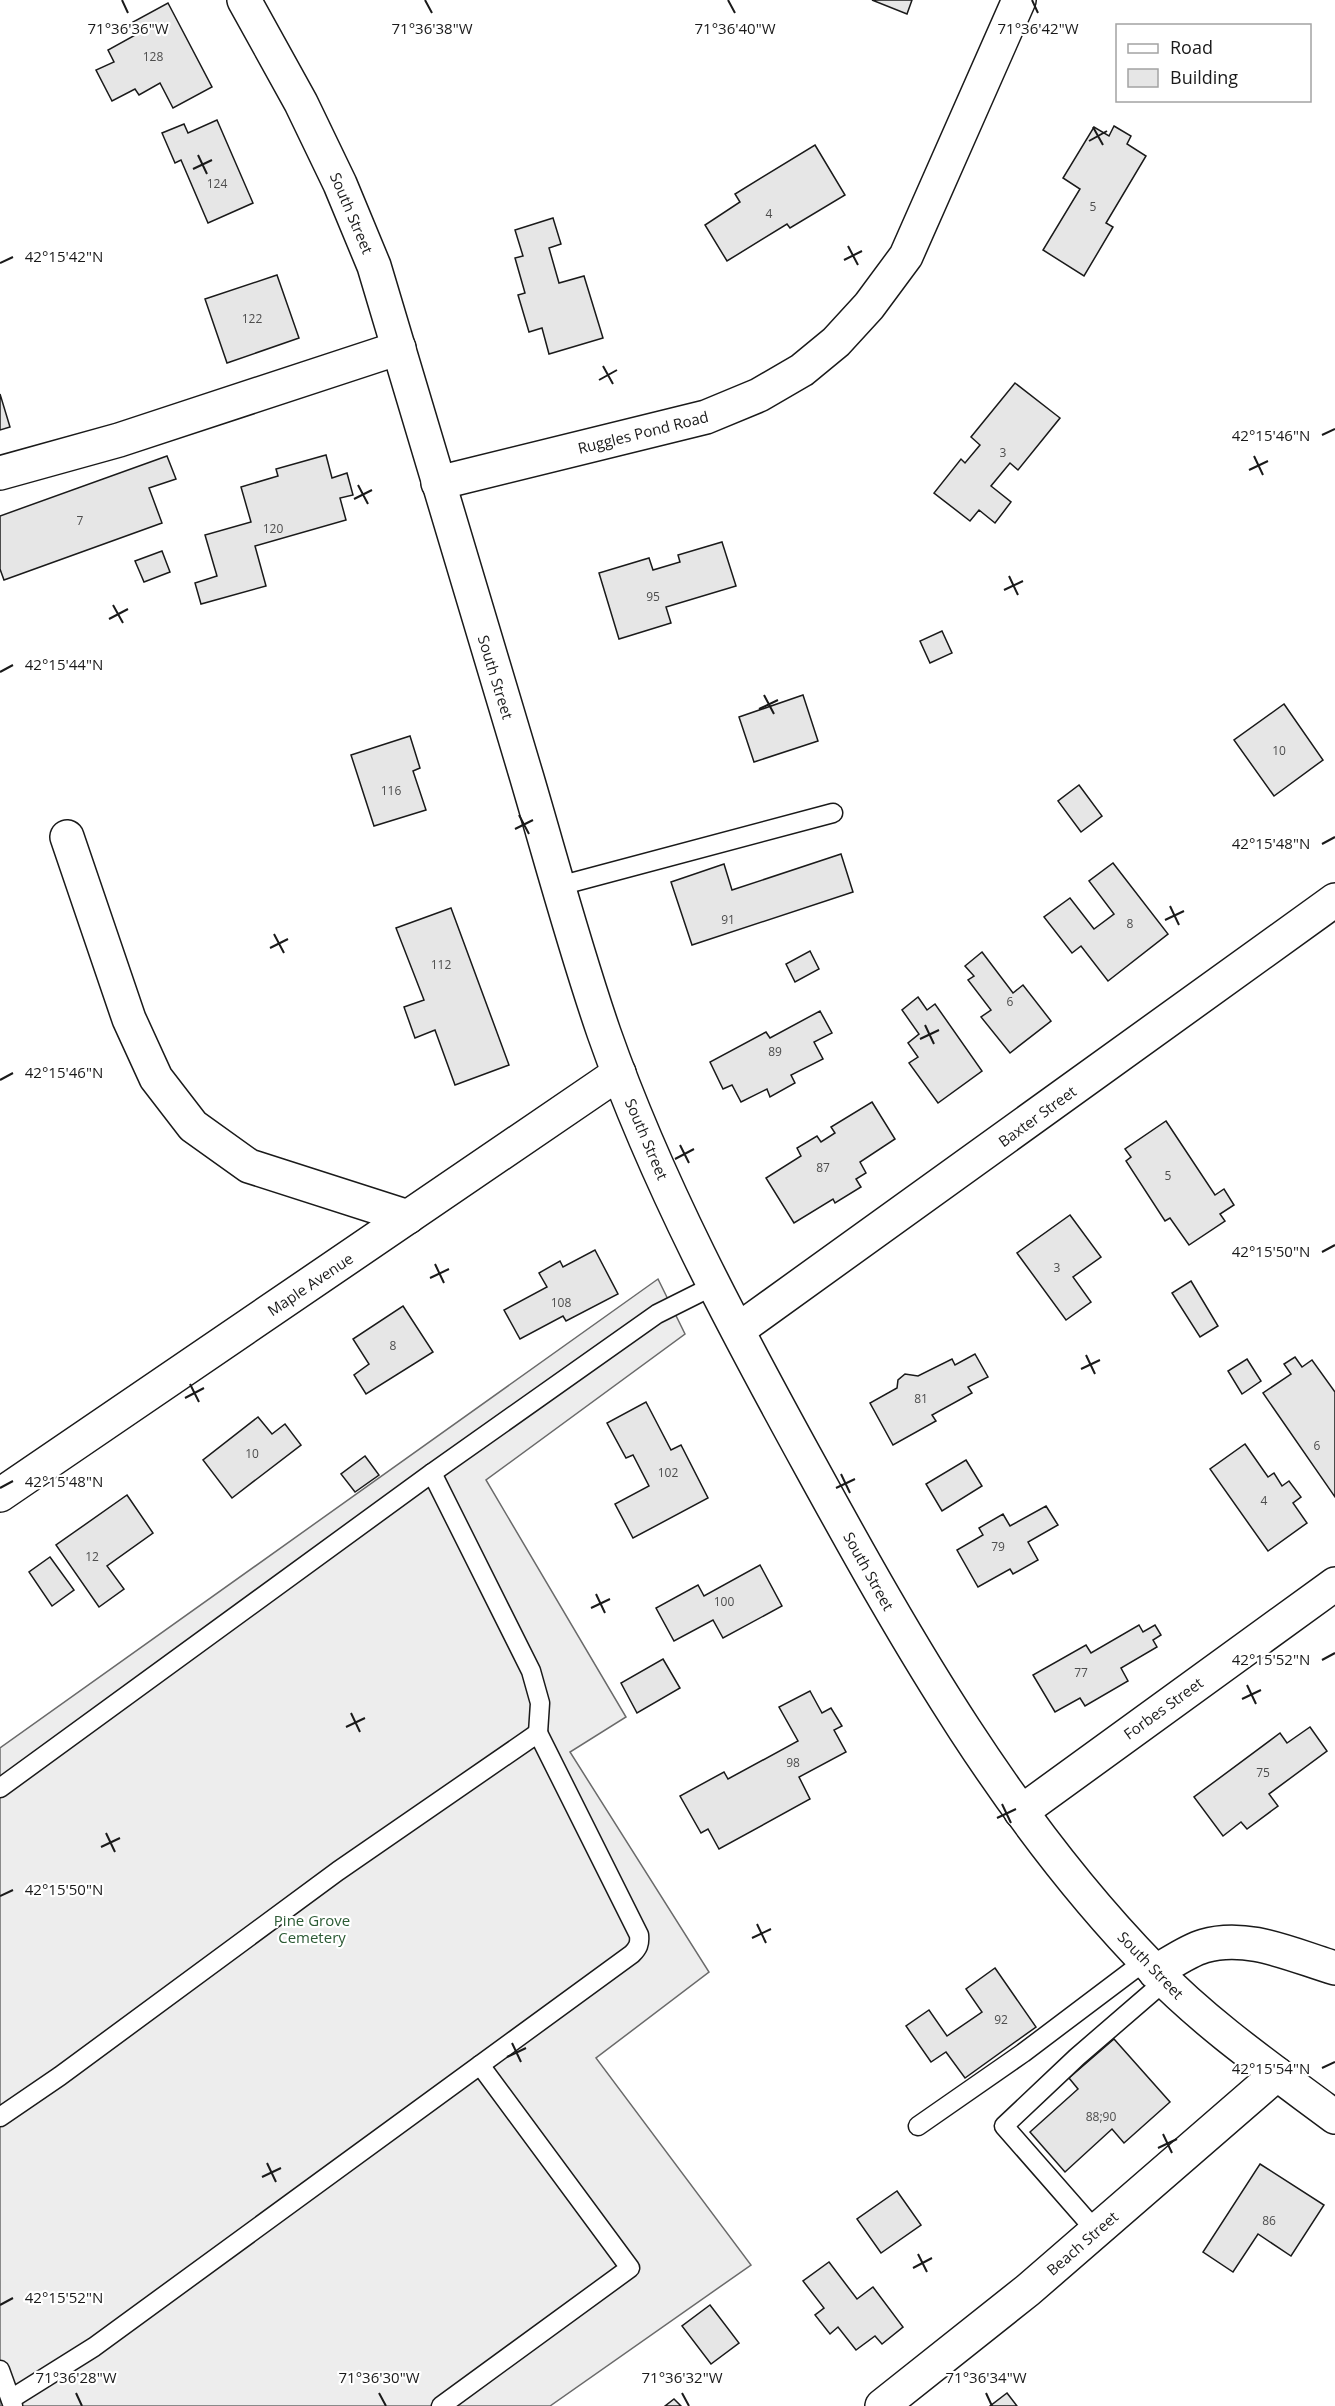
<svg xmlns="http://www.w3.org/2000/svg" width="1335" height="2406" viewBox="0 0 1335 2406" font-family="'Open Sans',sans-serif">
<style>
.built{fill:#ededed;stroke:#6a6a6a;stroke-width:1.5}
.building{fill:#e6e6e6;stroke:#1a1a1a;stroke-width:1.5}
.lines{fill:none;stroke-linecap:round;stroke-linejoin:round}
.service-casing{stroke:#1a1a1a;stroke-width:21}
.minor-casing{stroke:#1a1a1a;stroke-width:36}
.tertiary-casing{stroke:#1a1a1a;stroke-width:36}
.secondary-casing{stroke:#1a1a1a;stroke-width:36}
.service{stroke:#fff;stroke-width:18}
.minor{stroke:#fff;stroke-width:33}
.tertiary{stroke:#fff;stroke-width:33}
.secondary{stroke:#fff;stroke-width:33}
.ticks{fill:none;stroke:#1a1a1a;stroke-width:2}
.labels{text-anchor:middle;dominant-baseline:central;stroke-width:4.5;stroke-linejoin:round;paint-order:stroke}
.number-label{font-size:12px;fill:#4d4d4d}
.street-label{font-size:15px;fill:#1a1a1a;stroke:#fff}
.park-label{font-size:15px;fill:#2b5a34;stroke:#fff}
.ticks-label{font-size:15px;text-anchor:middle;fill:#1a1a1a;stroke:#fff;stroke-width:4.5;stroke-linejoin:round;paint-order:stroke}
</style>
<rect width="100%" height="100%" fill="#fff"/>
<!-- built -->
<path class="built" d="M658,1279L685,1334L486,1480L626,1717L570,1752L709,1972L596,2058L751,2265L550,2406H0V1748Z"/>
<!-- building -->
<g class="building">
<path d="M872,0H912L907,14Z"/>
<path d="M168,3L212,87L173,108L160,83L139,95L135,89L112,101L96,70L114,62L108,50L139,33L133,22Z"/>
<path d="M217,120L253,203L208,223L181,160L175,163L162,133L184,124L188,133Z"/>
<path d="M1114,126L1131,136L1127,144L1146,156L1106,223L1113,227L1084,276L1043,250L1080,189L1063,178L1094,127L1109,136Z"/>
<path d="M815,145L845,195L790,228L787,224L727,261L705,225L740,202L735,194Z"/>
<path d="M553,218L561,244L549,248L559,283L584,276L603,338L549,354L542,328L529,332L518,295L525,293L515,258L523,256L515,230Z"/>
<path d="M277,275L299,338L227,363L205,299Z"/>
<path d="M1015,383L1060,418L1018,470L1010,463L991,486L1011,502L995,523L979,510L970,521L934,493L961,459L965,463L980,445L971,437Z"/>
<path d="M0,394L10,427L0,430Z"/>
<path d="M326,455L332,478L347,473L353,495L340,498L346,520L255,546L266,586L201,604L195,583L217,576L205,535L251,522L241,487L278,476L276,469Z"/>
<path d="M167,456L176,479L149,488L162,523L4,580L0,569V516Z"/>
<path d="M722,542L736,586L666,607L671,623L619,639L599,573L649,558L653,570L680,562L678,555Z"/>
<path d="M162,551L170,572L144,582L135,561Z"/>
<path d="M942,631L952,653L930,663L920,641Z"/>
<path d="M803,695L818,741L754,762L739,717Z"/>
<path d="M1284,704L1323,760L1274,796L1234,740Z"/>
<path d="M410,736L420,768L413,771L426,810L374,826L351,755Z"/>
<path d="M1079,785L1102,816L1081,832L1058,801Z"/>
<path d="M841,854L853,892L692,945L671,882L724,864L732,890Z"/>
<path d="M1113,863L1168,934L1108,981L1081,946L1072,953L1044,917L1070,898L1094,929L1114,914L1089,881Z"/>
<path d="M451,908L509,1065L455,1085L435,1030L415,1038L404,1007L424,1000L396,928Z"/>
<path d="M810,951L819,969L795,982L786,964Z"/>
<path d="M982,952L1013,993L1023,985L1051,1021L1010,1053L981,1017L991,1010L968,980L974,976L965,966Z"/>
<path d="M918,997L927,1010L935,1004L982,1071L938,1103L909,1063L918,1057L908,1043L919,1034L902,1010Z"/>
<path d="M820,1011L832,1033L814,1042L823,1059L791,1075L795,1083L770,1097L767,1089L741,1102L732,1085L723,1089L710,1062L766,1032L770,1038Z"/>
<path d="M872,1102L895,1139L860,1162L866,1173L856,1179L861,1187L835,1203L833,1199L794,1223L766,1178L801,1156L797,1148L817,1136L821,1142L835,1133L831,1127Z"/>
<path d="M1166,1121L1215,1195L1224,1189L1234,1205L1220,1214L1225,1221L1189,1245L1170,1218L1165,1221L1126,1161L1131,1157L1125,1149Z"/>
<path d="M1070,1215L1101,1257L1073,1277L1091,1302L1066,1320L1017,1253Z"/>
<path d="M595,1250L618,1294L566,1321L563,1316L520,1339L504,1310L547,1287L539,1273L560,1261L563,1267Z"/>
<path d="M1191,1281L1218,1326L1200,1337L1172,1293Z"/>
<path d="M403,1306L433,1352L366,1394L354,1375L369,1364L353,1339Z"/>
<path d="M975,1354L988,1377L968,1387L972,1393L932,1415L936,1421L893,1445L870,1403L897,1388L898,1380L905,1374L918,1376L952,1359L955,1365Z"/>
<path d="M1295,1357L1302,1367L1312,1360L1335,1392V1497L1263,1393L1291,1374L1284,1364Z"/>
<path d="M1247,1359L1261,1381L1242,1394L1228,1371Z"/>
<path d="M646,1402L671,1450L681,1445L708,1498L633,1538L615,1504L649,1486L633,1455L626,1458L607,1423Z"/>
<path d="M258,1417L272,1434L285,1424L301,1445L232,1498L203,1460Z"/>
<path d="M1245,1444L1268,1477L1274,1473L1282,1486L1289,1481L1301,1497L1293,1503L1307,1523L1268,1551L1210,1469Z"/>
<path d="M365,1456L379,1475L355,1492L341,1474Z"/>
<path d="M966,1460L982,1486L942,1511L926,1484Z"/>
<path d="M127,1495L153,1533L107,1566L124,1589L99,1607L56,1545Z"/>
<path d="M1046,1506L1058,1525L1028,1542L1038,1560L1013,1574L1010,1569L978,1587L957,1550L983,1535L979,1528L1003,1514L1010,1526Z"/>
<path d="M50,1557L74,1590L52,1606L29,1572Z"/>
<path d="M760,1565L782,1606L723,1638L713,1620L674,1641L656,1608L698,1585L704,1596Z"/>
<path d="M1139,1625L1143,1632L1155,1625L1161,1635L1153,1640L1157,1647L1121,1668L1128,1681L1085,1706L1080,1698L1055,1712L1033,1675L1086,1645L1091,1653Z"/>
<path d="M663,1659L680,1688L637,1713L621,1683Z"/>
<path d="M810,1691L822,1713L831,1708L842,1726L834,1730L846,1752L799,1777L810,1799L719,1849L708,1829L701,1833L680,1796L724,1772L728,1779L798,1741L779,1707Z"/>
<path d="M1310,1727L1327,1751L1269,1794L1278,1806L1247,1829L1241,1822L1223,1836L1194,1797L1280,1733L1287,1743Z"/>
<path d="M995,1968L1036,2027L965,2078L946,2052L931,2062L906,2026L929,2010L947,2036L982,2012L966,1989Z"/>
<path d="M1114,2039L1170,2102L1124,2143L1112,2129L1065,2172L1030,2132L1078,2089L1069,2078Z"/>
<path d="M1260,2164L1324,2205L1291,2256L1258,2234L1233,2272L1203,2252Z"/>
<path d="M897,2191L921,2225L881,2253L857,2219Z"/>
<path d="M829,2262L857,2299L873,2287L903,2327L882,2344L875,2336L856,2350L838,2327L830,2334L815,2315L824,2308L803,2281Z"/>
<path d="M710,2305L739,2343L711,2364L682,2326Z"/>
<path d="M1007,2393L1017,2406H990Z"/>
<path d="M674,2399L681,2406H665Z"/>
</g>
<g class="lines">
<defs>
<g id="service">
<path d="M559,886L833,813"/>
<path d="M432,1473L657,1314L715,1285"/>
<path d="M0,1788L432,1473L531,1671L540,1703L538,1733"/>
<path d="M0,2117L60,2076L338,1871L538,1733L639,1935C640,1944 638,1948 632,1954L480,2065"/>
<path d="M918,2126L1023,2053L1145,1961"/>
<path d="M1096,2231L1004,2126L1077,2057L1165,1981"/>
<path d="M0,2370L13,2406"/>
<path d="M11,2399L94,2347L480,2065L630,2268L441,2406"/>
</g>
<g id="minor">
<path d="M0,473L119,440L399,348"/>
<path d="M438,483L706,417L759,395L802,370L836,342L869,306L906,256L1019,0"/>
<path d="M67,837L129,1019L156,1078L193,1126L249,1166L408,1217"/>
<path d="M738,1330L1335,900"/>
<path d="M0,1495L619,1073"/>
<path d="M1021,1812L1335,1584"/>
<path d="M882,2406L1028,2290L1277,2074"/>
</g>
<path id="tertiary" d="M1155,1972C1171,1963 1187,1951 1204,1946C1248,1933 1294,1956 1335,1968"/>
<path id="secondary" d="M244,0L301,103L340,184L374,266C425,436 475,607 527,778C552,863 575,949 604,1033C657,1184 734,1327 811,1467C908,1644 1010,1823 1153,1969C1207,2025 1272,2070 1335,2117"/>
</defs>
<!-- service casing -->
<use href="#service" class="service-casing"/>
<!-- minor casing -->
<use href="#minor" class="minor-casing"/>
<!-- tertiary casing -->
<use href="#tertiary" class="tertiary-casing"/>
<!-- secondary casing -->
<use href="#secondary" class="secondary-casing"/>
<!-- service -->
<use href="#service" class="service"/>
<!-- minor -->
<use href="#minor" class="minor"/>
<!-- tertiary -->
<use href="#tertiary" class="tertiary"/>
<!-- secondary -->
<use href="#secondary" class="secondary"/>
</g>
<!-- ticks -->
<path class="ticks" d="M122,0L128,13M425,0L432,13M728,0L735,13M1032,0L1038,13M1093,127L1103,145M1089,141L1107,131M198,155L207,174M193,169L212,160M848,246L858,265M844,260L862,251M0,263L13,257M603,366L613,384M599,380L617,370M1322,435L1335,429M1254,456L1263,475M1249,470L1268,461M358,485L368,504M354,499L372,490M1009,576L1018,595M1004,590L1023,581M113,605L123,623M109,619L128,609M0,672L13,665M764,695L774,714M759,709L778,700M519,815L529,834M515,829L533,820M1322,844L1335,837M1170,906L1179,925M1165,920L1184,911M274,934L284,953M270,948L288,939M925,1025L934,1044M920,1039L939,1030M0,1080L13,1073M680,1145L689,1163M675,1159L694,1149M1322,1252L1335,1245M435,1264L444,1283M430,1278L449,1269M1086,1355L1095,1374M1081,1369L1100,1360M190,1384L199,1402M185,1398L204,1388M841,1474L850,1493M0,1488L13,1481M836,1488L855,1479M596,1594L605,1613M591,1608L610,1599M1322,1660L1335,1653M1247,1685L1256,1704M1242,1699L1261,1690M351,1713L360,1732M346,1727L365,1718M1002,1804L1011,1823M997,1818L1016,1809M106,1833L115,1852M101,1847L120,1838M0,1896L13,1890M757,1924L766,1943M752,1938L771,1929M512,2043L521,2062M507,2057L526,2048M1322,2068L1335,2062M1163,2134L1172,2153M1158,2148L1177,2139M267,2163L276,2182M262,2177L281,2168M918,2254L927,2272M913,2268L932,2258M0,2305L13,2298M76,2393L82,2406M379,2393L386,2406M682,2393L689,2406M986,2393L992,2406"/>
<g class="labels">
<!-- number labels -->
<g class="number-label">
<text x="153" y="56">128</text>
<text x="217" y="183">124</text>
<text x="1093" y="206">5</text>
<text x="769" y="213">4</text>
<text x="252" y="318">122</text>
<text x="1003" y="452">3</text>
<text x="80" y="520">7</text>
<text x="273" y="528">120</text>
<text x="653" y="596">95</text>
<text x="1279" y="750">10</text>
<text x="391" y="790">116</text>
<text x="728" y="919">91</text>
<text x="1130" y="923">8</text>
<text x="441" y="964">112</text>
<text x="1010" y="1001">6</text>
<text x="775" y="1051">89</text>
<text x="823" y="1167">87</text>
<text x="1168" y="1175">5</text>
<text x="1057" y="1267">3</text>
<text x="561" y="1302">108</text>
<text x="393" y="1345">8</text>
<text x="921" y="1398">81</text>
<text x="1317" y="1445">6</text>
<text x="252" y="1453">10</text>
<text x="668" y="1472">102</text>
<text x="1264" y="1500">4</text>
<text x="998" y="1546">79</text>
<text x="92" y="1556">12</text>
<text x="724" y="1601">100</text>
<text x="1081" y="1672">77</text>
<text x="793" y="1762">98</text>
<text x="1263" y="1772">75</text>
<text x="1001" y="2019">92</text>
<text x="1101" y="2116">88;90</text>
<text x="1269" y="2220">86</text>
</g>
<!-- street labels -->
<g class="street-label">
<text transform="translate(352 213) rotate(67)">South Street</text>
<text transform="translate(643 432) rotate(-14)">Ruggles Pond Road</text>
<text transform="translate(496 677) rotate(73)">South Street</text>
<text transform="translate(1037 1116) rotate(-36)">Baxter Street</text>
<text transform="translate(647 1139) rotate(67)">South Street</text>
<text transform="translate(310 1284) rotate(-34)">Maple Avenue</text>
<text transform="translate(869 1571) rotate(61)">South Street</text>
<text transform="translate(1163 1708) rotate(-36)">Forbes Street</text>
<text transform="translate(1151 1965) rotate(46)">South Street</text>
<text transform="translate(1082 2243) rotate(-41)">Beach Street</text>
</g>
<!-- park labels -->
<g class="park-label">
<text x="312" y="1920">Pine Grove<tspan x="312" dy="17">Cemetery</tspan></text>
</g>
</g>
<g class="ticks-label">
<text x="128" y="34">71°36'36"W</text>
<text x="432" y="34">71°36'38"W</text>
<text x="735" y="34">71°36'40"W</text>
<text x="1038" y="34">71°36'42"W</text>
<text x="64" y="262">42°15'42"N</text>
<text x="1271" y="441">42°15'46"N</text>
<text x="64" y="670">42°15'44"N</text>
<text x="1271" y="849">42°15'48"N</text>
<text x="64" y="1078">42°15'46"N</text>
<text x="1271" y="1257">42°15'50"N</text>
<text x="64" y="1487">42°15'48"N</text>
<text x="1271" y="1665">42°15'52"N</text>
<text x="64" y="1895">42°15'50"N</text>
<text x="1271" y="2074">42°15'54"N</text>
<text x="64" y="2303">42°15'52"N</text>
<text x="76" y="2383">71°36'28"W</text>
<text x="379" y="2383">71°36'30"W</text>
<text x="682" y="2383">71°36'32"W</text>
<text x="986" y="2383">71°36'34"W</text>
</g>
<!-- legend -->
<rect x="1116" y="24" width="195" height="78" fill="#ffffff" stroke="#a3a3a3" stroke-width="1.5"/>
<rect x="1128" y="44" width="30" height="9" fill="#ffffff" stroke="#a3a3a3" stroke-width="1.5"/>
<text x="1170" y="54" font-size="18" fill="#1a1a1a">Road</text>
<rect x="1128" y="69" width="30" height="18" fill="#e6e6e6" stroke="#a3a3a3" stroke-width="1.5"/>
<text x="1170" y="84" font-size="18" fill="#1a1a1a">Building</text>
</svg>
